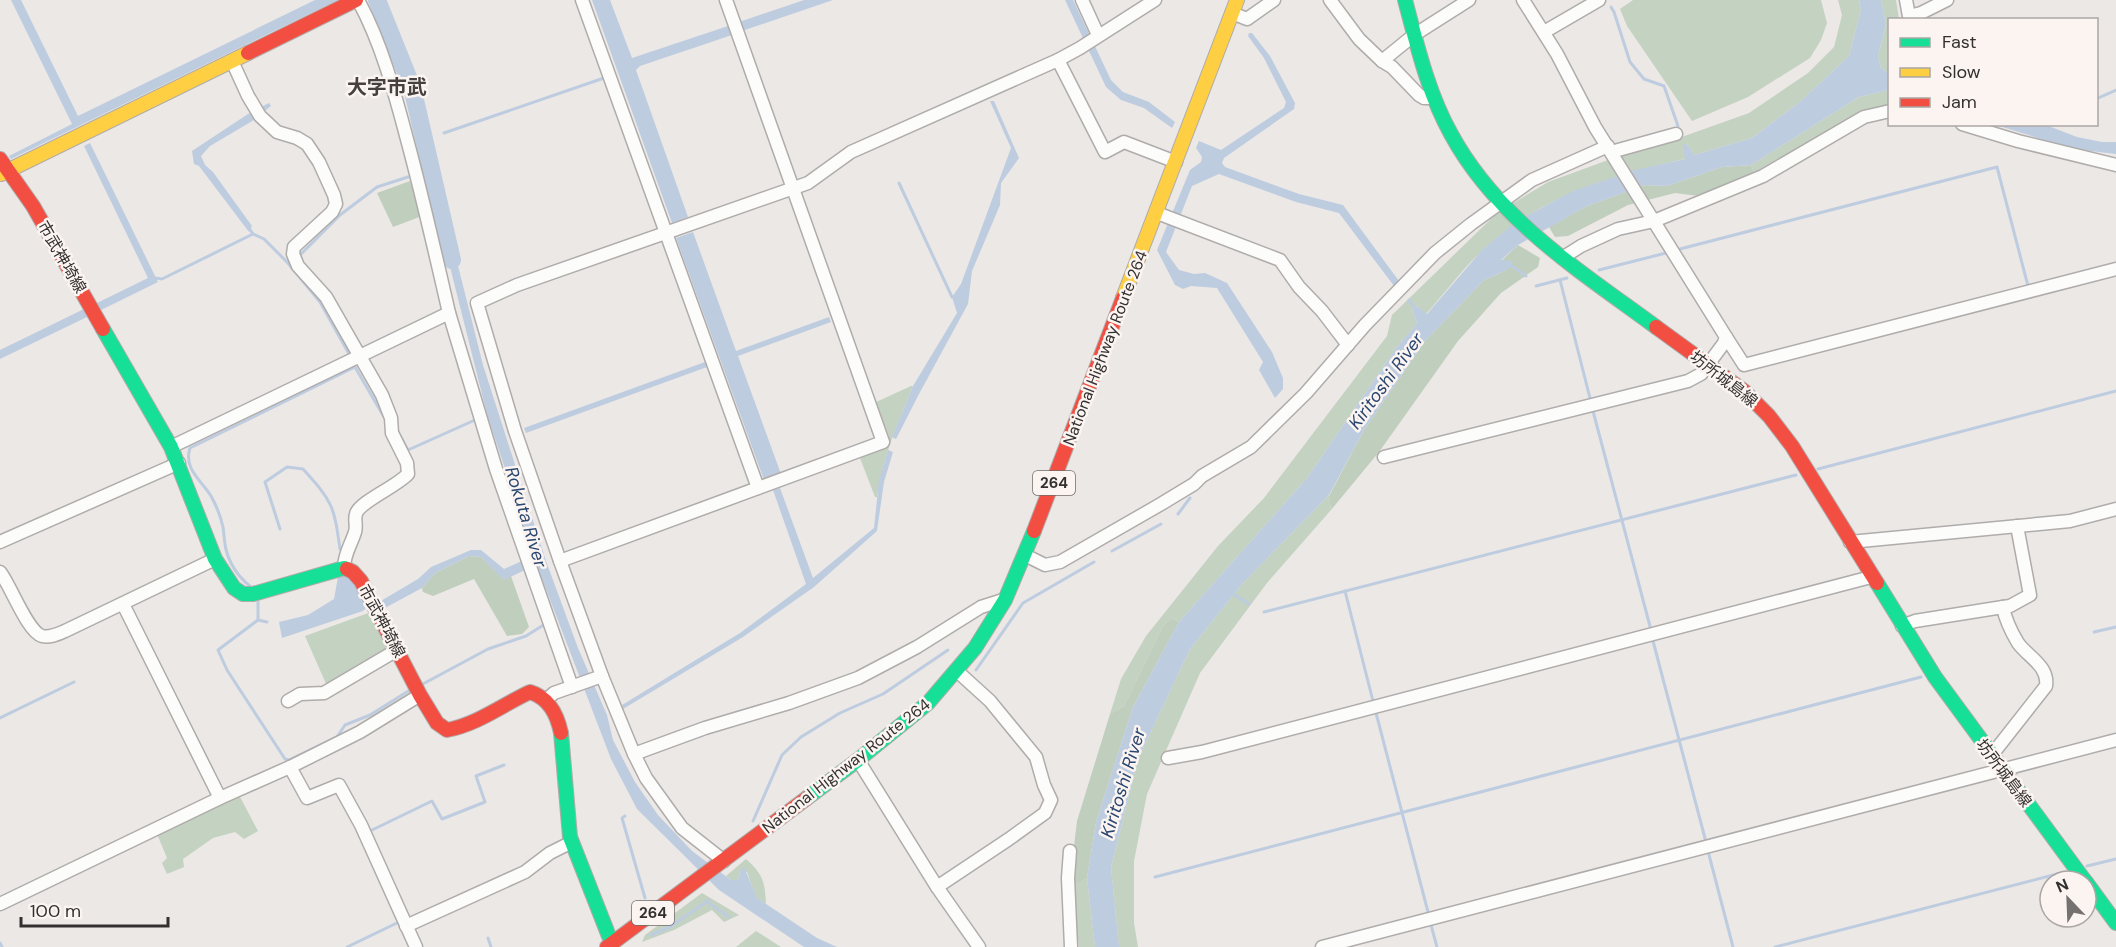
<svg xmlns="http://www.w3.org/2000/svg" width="2116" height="947" viewBox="0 0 2116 947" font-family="'DM Sans','Noto Sans JP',sans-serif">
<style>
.green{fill:#c4d2c2}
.forest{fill:#c0cebe}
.water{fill:#becce0}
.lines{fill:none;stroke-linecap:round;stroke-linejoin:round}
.stream{stroke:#becce0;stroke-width:3}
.river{stroke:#becce0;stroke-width:18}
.street-casing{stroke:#afacab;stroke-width:15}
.fast-casing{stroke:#afacab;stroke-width:16}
.slow-casing{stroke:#afacab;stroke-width:16}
.jam-casing{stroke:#afacab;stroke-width:16}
.street{stroke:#fcfcfb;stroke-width:12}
.fast{stroke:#16e098;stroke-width:14}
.slow{stroke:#ffcf43;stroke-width:14}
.jam{stroke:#f24e42;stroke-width:14}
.labels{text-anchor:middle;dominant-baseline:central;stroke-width:5;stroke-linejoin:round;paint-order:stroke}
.shield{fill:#fbf4f1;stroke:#6f6c6a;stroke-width:1.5}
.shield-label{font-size:15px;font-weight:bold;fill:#333130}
.street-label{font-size:16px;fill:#333130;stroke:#fbf4f1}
.water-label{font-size:18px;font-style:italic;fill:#294770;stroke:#fbf4f1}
.quarter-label{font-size:20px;font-weight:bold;fill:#46413f;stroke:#fbf4f1}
</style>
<rect width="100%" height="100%" fill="#ece8e6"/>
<!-- green -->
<g class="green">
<path d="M1633,0H1821L1827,23L1821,40L1810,58L1748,97L1692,121L1627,26L1620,9Z"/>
<path d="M1838,0H1859L1861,10L1849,56L1801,101L1752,138L1694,155L1687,144L1685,159C1612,175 1540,197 1484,249C1463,268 1445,293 1426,314L1417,306L1412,310L1417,323L1397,347L1307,478L1179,622L1172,618L1163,626L1124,706L1110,714L1121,679L1146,636L1218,546L1264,498L1387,336L1392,315L1497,213L1548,182L1619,156L1679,138L1749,113L1808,73L1834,47L1842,15Z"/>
<path d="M1881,0H1896L1899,19L1890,20L1889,73L1881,68L1878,56L1886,24Z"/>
<path d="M1889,90V105L1866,112L1813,143L1754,172L1751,165L1859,97Z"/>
<path d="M911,386H913C898,423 882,458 877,497H875L860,458L886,447L889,436L874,403Z"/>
<path d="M1329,495L1331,510L1267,583L1200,673L1147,794L1134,861V923L1138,947H1119L1111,867L1138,759L1190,649L1242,584Z"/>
<path d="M371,612L390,651L327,686L305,636Z"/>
<path d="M239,795L258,831L244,839L235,832L213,838L183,859L184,867L167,874L162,863L167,858L157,834Z"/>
<path d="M746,859C763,874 765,882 766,904L756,898L747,872L740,871L738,880H731L726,876Z"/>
<path d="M1070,878L1078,884L1087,878L1095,947H1079Z"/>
<path d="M702,893L739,915L724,922L712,910L674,930L642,942L645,935Z"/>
<path d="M756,931L781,947H736Z"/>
</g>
<!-- forest -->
<g class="forest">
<path d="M1751,165L1754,172L1736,183L1699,196L1675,193L1628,205L1568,236L1555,237L1549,227L1587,206L1645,185L1667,186L1722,167Z"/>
<path d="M410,181L422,216L393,227L377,193Z"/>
<path d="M1518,245L1540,258L1538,267L1501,293L1458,341L1379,452L1331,510L1329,496L1364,430L1425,341L1484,280L1505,271L1501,261Z"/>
<path d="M469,556L481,557L504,579L511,576L529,627L522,634L507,636L474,579L433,596L423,592L422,588L435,573Z"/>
<path d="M1172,618L1179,622L1133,707L1096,822L1087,878L1078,884L1070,878L1077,821L1110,714L1124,706L1163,626Z"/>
</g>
<!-- water -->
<g class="water">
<path d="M11,0H21L78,116L315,0H338L11,159L9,156L72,124Z"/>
<path d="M592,0H610L632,58L731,25L735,34L640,66L636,70L688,217L672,223Z"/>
<path d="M804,0H833L742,31L739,22Z"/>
<path d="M1065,0H1073L1111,80L1123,92L1149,102L1175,122L1172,128L1144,108L1121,100L1106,87Z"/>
<path d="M1859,0H1881L1886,24L1878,56L1881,68L1889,73V90L1859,97L1751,165L1722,167L1667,186L1645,185L1587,206L1518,245L1501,260L1512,261V266L1505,271L1484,280L1425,341L1364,430L1329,495L1242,584L1190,649L1138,759L1111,867L1119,947H1095L1087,878L1096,822L1133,707L1179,622L1307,478L1397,347L1417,323L1412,310L1417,306L1427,314L1482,250L1517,221L1573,191L1635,170L1685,159L1683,145L1687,144L1694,155L1752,138L1801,101L1849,56L1861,10Z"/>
<path d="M1249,33H1252L1270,56L1295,103L1294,109L1224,158L1222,163L1225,167L1299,194L1343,205L1399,281L1394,286L1339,213L1296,202L1219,174L1192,186L1166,252L1179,270L1194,274L1205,273L1227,283L1272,352L1283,378V389L1275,398L1259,370L1263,362L1217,288L1191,286L1183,289L1175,285L1157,250L1190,170L1201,162L1202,157L1196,148L1199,141L1221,150L1284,108L1286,102L1264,58L1248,36Z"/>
<path d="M990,101H994L1019,158L1001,183L1000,205L972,271L968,304L919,394L896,439L892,437L913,386L957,313L952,297L961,284L1011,148Z"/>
<path d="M269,103L271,106L254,120L210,146L201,156L205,165L213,172L252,226L249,232L199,166L194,164L192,151L251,112Z"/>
<path d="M1996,125H2046L2077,137L2102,142H2116V154L2073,149Z"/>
<path d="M90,143L158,282L99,311L95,304L148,278L84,146Z"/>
<path d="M693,232L736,351L829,317L831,322L738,356L781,474L764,480L676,238Z"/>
<path d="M450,234L483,365L546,561L578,648L607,715L613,740L635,782L658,815L692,851L731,880H738L740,871L744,867L757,898L817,938L837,947H804L719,890L637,809L611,759L536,563L487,414L443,239Z"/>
<path d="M84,309L87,317L0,359V350Z"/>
<path d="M705,362L707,367L526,433L524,428Z"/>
<path d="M888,450L893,452L884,482L877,531L814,587L743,637L623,709L622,705L740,633L806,584L773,490L780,488L813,578L874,528L879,480Z"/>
<path d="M471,550H481L504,569L522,561L525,570L504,580L481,557L469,556L435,573L422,588L383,609L379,602L418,579L431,567Z"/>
<path d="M344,576L350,578L367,607L363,611L282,638L279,622L308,615L334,599L338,577Z"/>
</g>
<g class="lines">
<!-- stream -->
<g class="stream">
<path d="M1611,7L1614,12L1630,62L1644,79L1664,86L1678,126"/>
<path d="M2096,99L2116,90"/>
<path d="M444,133L604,78"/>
<path d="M899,183L952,297"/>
<path d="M249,228L253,234L264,239L287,262L320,302L349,354"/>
<path d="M1680,249L1997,167L2028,286L2030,285"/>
<path d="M299,256L340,215L377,187L408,177"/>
<path d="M1507,266H1512L1526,276"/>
<path d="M1599,270L1666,253"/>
<path d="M155,278L162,279L253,234"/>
<path d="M1560,280L1591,402"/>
<path d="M1536,286L1567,278"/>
<path d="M1409,300L1417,311"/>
<path d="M1593,411L1651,630"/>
<path d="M397,430L408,450L475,420"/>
<path d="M1818,469L2116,391"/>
<path d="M1178,514L1190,498"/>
<path d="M280,529L265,482L287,467L303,469C333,502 334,506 340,549"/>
<path d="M1112,551L1161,524"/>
<path d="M251,587C242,580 236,573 231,563C224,549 225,541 223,527C221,518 216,505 211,496C202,481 183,469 190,448L355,367L384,417"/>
<path d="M1345,591L1373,701"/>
<path d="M1230,592L1249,604"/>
<path d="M258,602V620L218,650L227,670L285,759L289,760L337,737L345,725L370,715L410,690"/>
<path d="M1264,612L1796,475"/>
<path d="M258,620L267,622"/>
<path d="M2094,632L2116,627"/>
<path d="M1653,641L1706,842"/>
<path d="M976,670L1023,603L1094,562"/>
<path d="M421,685L488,649L526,636L545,624"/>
<path d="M1376,713L1428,912"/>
<path d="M0,718L74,682"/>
<path d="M625,816L622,818L645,898"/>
<path d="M753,821L782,755L801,737L840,713L883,694L948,650"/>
<path d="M370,833V831L432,801L442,819L485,802L476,776L504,765"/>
<path d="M1708,851L1733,947"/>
<path d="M2087,866L2116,859"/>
<path d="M1155,877L1921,677"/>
<path d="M707,902L729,917"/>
<path d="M1431,925L1437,947"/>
<path d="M651,935L670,927L709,900"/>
<path d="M488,938L491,947"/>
<path d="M0,943L2,947"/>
<path d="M347,947L399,922"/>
<path d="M1775,947L2061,873"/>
</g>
<!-- river -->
<path class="river" d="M377,0L412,87L452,260"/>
<defs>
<g id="street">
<path d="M358,0C382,44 395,94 408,143C423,199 436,256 449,313"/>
<path d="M582,0L758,488"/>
<path d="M1082,0L1098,35"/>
<path d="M1330,0L1359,39L1382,61L1392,67L1419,95L1424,98H1433"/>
<path d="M1906,0L1909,16L1921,13L1947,0"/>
<path d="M1232,13L1247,19L1274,0"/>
<path d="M1544,32L1599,0"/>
<path d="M1058,60L1105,152L1124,142L1176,162"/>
<path d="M232,61L248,96L260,116L277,132L297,138L307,144L319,162L334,195L336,204L332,212L294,247L293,254L298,266L326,297L382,395L391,418L392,433L407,463L408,474C396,487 359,502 356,514C354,519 357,526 355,532C351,545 344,554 344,568"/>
<path d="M1382,61L1414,35L1469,0"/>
<path d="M1962,124L2018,141L2116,165"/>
<path d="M1611,152L1676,134"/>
<path d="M1157,213L1280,260L1299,287L1322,311L1348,345"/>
<path d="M1562,258L1581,246L1618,229L1654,221L1763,176L1864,117L1890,111"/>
<path d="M1726,337L1744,365L2116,269"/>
<path d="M171,447L449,313L496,469L572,687"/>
<path d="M1384,457L1688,381L1701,374L1724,343L1726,337L1595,127L1557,54L1523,0"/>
<path d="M0,542L179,463"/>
<path d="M1850,542L2070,521L2116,509"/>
<path d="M1025,555L1045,565L1060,562L1161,504L1194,484L1202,476L1251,447L1306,393L1365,325L1435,253L1471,224L1532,180L1608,146"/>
<path d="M560,561L883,442L726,0"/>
<path d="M0,572C11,586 27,631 42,636C50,638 58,634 65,631L215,559"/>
<path d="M123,604L220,798"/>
<path d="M2003,607L2010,606L2030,595L2017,526"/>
<path d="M1902,626L1915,621L2003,607C2005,618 2012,633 2018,643C2028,657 2049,666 2046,686L1991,756"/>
<path d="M546,700L554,693L602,676"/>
<path d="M288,701L300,694L324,693L397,650"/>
<path d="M634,754L705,728L789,703L858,678L917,647L981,607L1003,600"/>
<path d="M1168,758L1202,752L1871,577"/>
<path d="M858,760L937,887L979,947"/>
<path d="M290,767L307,798L339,785L361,825L416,947"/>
<path d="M1070,851L1068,878L1071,947"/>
<path d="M724,861L682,828L646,778L634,754L602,676L560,561L515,431L477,303L517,285L808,183L851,152L1058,60L1080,48L1155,0"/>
<path d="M937,887L1009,839L1045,813L1051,800L1044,785L1036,757L990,701L957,671"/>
<path d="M0,904L220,798L290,767L360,732L420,695"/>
<path d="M406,926L525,872L550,853L572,842"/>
<path d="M1322,947L2116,740"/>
</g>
<g id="fast">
<path d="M1405,0C1417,45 1428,93 1451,134C1497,219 1580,271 1656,327"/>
<path d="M103,329L171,447L215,559L234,588L243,594H253L344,568L347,569"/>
<path d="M1877,583L1935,677L2085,881"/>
<path d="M561,733L570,837L612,944"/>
<path d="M807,798L858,760L928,703L975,648L1005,600L1034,531"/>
<path d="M2086,882L2116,923"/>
</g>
<g id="slow">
<path d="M1,174L248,53"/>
<path d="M1123,298L1237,0"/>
</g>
<g id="jam">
<path d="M248,53L356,0"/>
<path d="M0,159L33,206L103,329"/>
<path d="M1656,327L1744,391L1769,416L1792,446L1877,583"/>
<path d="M1034,531L1123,298"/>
<path d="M347,569L353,572L361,581L420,695L437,723L447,730C478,724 502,705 530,692C549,698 557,714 561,733"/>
<path d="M607,947L807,798"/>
</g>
</defs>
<!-- street casing -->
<use href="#street" class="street-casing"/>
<!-- fast casing -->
<use href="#fast" class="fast-casing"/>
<!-- slow casing -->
<use href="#slow" class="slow-casing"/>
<!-- jam casing -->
<use href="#jam" class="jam-casing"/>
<!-- street -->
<use href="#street" class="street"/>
<!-- fast -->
<use href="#fast" class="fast"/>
<!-- slow -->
<use href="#slow" class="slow"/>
<!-- jam -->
<use href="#jam" class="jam"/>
</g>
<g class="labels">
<!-- shield labels -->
<g class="shield">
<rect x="1033" y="471" width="42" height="24" rx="4.5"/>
<rect x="632" y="901" width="42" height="24" rx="4.5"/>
</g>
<g class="shield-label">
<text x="1054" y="483">264</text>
<text x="653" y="913">264</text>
</g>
<!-- street labels -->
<g class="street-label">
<text transform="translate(62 257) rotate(60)">市武神埼線</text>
<text transform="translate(1105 348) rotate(-69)">National Highway Route 264</text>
<text transform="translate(1724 379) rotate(38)">坊所城島線</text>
<text transform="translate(382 621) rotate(62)">市武神埼線</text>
<text transform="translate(846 766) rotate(-38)">National Highway Route 264</text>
<text transform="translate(2004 773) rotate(53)">坊所城島線</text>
</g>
<!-- water labels -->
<g class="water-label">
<text transform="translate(1386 381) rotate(-54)">Kiritoshi River</text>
<text transform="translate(526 517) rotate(73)">Rokuta River</text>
<text transform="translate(1123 783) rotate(-73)">Kiritoshi River</text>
</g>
<!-- quarter labels -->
<g class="quarter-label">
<text x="387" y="87">大字市武</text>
</g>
</g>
<!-- legend -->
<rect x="1888" y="18" width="210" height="108" fill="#fbf4f1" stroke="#aba6a4" stroke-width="1.5"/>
<rect x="1900" y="38" width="30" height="9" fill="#16e098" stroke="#aba6a4" stroke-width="1.5"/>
<text x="1942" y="48" font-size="18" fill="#333130">Fast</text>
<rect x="1900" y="68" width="30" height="9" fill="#ffcf43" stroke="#aba6a4" stroke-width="1.5"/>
<text x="1942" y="78" font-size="18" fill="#333130">Slow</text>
<rect x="1900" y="98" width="30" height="9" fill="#f24e42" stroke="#aba6a4" stroke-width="1.5"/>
<text x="1942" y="108" font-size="18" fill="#333130">Jam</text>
<!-- north arrow -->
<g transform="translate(2068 899) rotate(337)"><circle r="28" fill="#fbf4f1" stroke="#aba6a4" stroke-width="1.5"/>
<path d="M0-4.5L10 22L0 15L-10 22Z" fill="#747170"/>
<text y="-9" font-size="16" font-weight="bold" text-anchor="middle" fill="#333130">N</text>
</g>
<!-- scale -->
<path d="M21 917v9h147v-9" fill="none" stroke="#333130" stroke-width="3"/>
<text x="30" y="917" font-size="18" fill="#333130" stroke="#fbf4f1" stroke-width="4.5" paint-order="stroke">100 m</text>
</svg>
